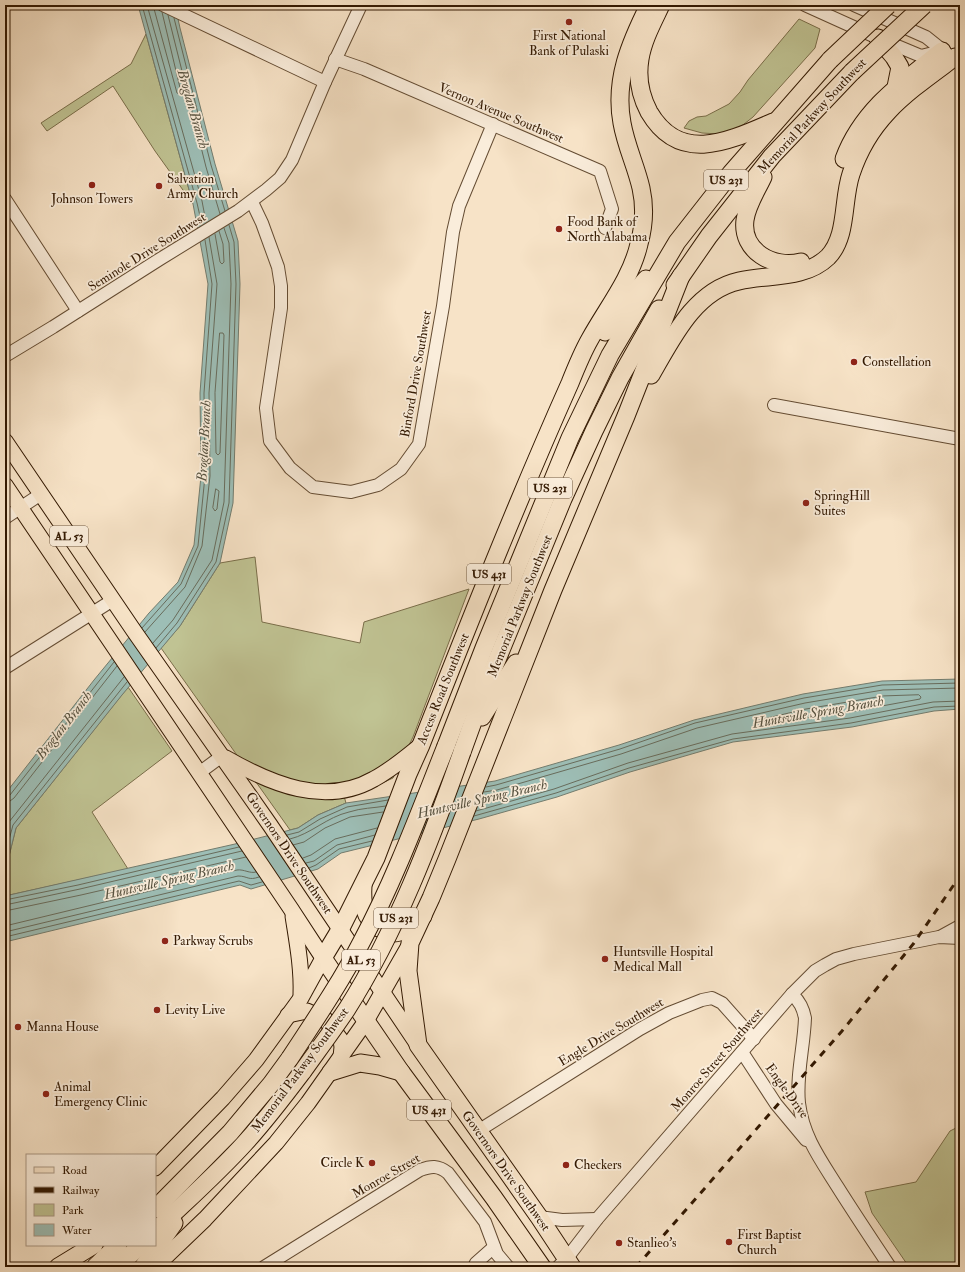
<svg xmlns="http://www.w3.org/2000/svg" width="965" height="1272" viewBox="0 0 965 1272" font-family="'IM FELL Double Pica',serif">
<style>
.green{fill:#c0c393;stroke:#7a6e4a}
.water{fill:#9dbeb6;stroke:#737c6e}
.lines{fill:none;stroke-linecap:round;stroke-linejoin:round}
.shore{stroke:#686c5c;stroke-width:1}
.minor-casing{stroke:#644c33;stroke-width:14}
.major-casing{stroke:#331902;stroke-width:17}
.highway-casing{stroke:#331902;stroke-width:19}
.minor{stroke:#faeddb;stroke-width:12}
.major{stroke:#f7e3c7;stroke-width:15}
.highway{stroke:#f7e3c7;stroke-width:17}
.rail{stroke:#331902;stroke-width:3;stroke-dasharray:7 7;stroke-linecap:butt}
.highway-bridge-casing{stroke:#331902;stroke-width:19;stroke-linecap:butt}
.highway-bridge{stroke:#f7e3c7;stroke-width:17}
.poi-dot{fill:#8f2418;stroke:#faeddb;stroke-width:1.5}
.labels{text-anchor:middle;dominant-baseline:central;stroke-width:3.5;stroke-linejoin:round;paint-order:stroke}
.shield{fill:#faeddb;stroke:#6f5943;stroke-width:1}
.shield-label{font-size:12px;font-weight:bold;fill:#331902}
.poi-label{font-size:13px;fill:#331902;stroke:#faeddb;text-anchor:start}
.street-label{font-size:13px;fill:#331902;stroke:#faeddb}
.water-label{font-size:14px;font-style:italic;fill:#585341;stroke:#faeddb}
</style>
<rect width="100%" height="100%" fill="#f7e3c7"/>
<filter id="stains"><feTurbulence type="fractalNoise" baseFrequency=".005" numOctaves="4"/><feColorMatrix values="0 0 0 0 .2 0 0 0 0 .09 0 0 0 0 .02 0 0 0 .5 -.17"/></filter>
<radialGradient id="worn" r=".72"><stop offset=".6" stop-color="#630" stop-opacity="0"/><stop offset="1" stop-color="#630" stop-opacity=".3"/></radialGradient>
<!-- green -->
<g class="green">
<path d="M799,19L820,29L815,48L753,117L739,128L719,134L702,133L684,128L689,121L697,117L706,116L729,104L740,92L748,80Z"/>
<path d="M146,34L193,204L155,151L113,86L47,131L41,123L131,64Z"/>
<path d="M255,557L262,622L360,643L364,622L469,589L413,737L393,778L365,791L344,796L346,803L318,815L298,828L290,830L161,648L180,626L220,563Z"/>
<path d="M128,687L172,751L92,812L128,869L5,896V863L9,856L16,828Z"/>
<path d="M960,1126V1267H909L872,1213L865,1192L916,1182L950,1131Z"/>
</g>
<!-- water -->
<g class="water">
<path d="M138,5H175L180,28L215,164L238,241L240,284L233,503L220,563L180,626L122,695L16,828L9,856L5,863V794L94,680L149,613L178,582L194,545L201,476L200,393L208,284L193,204Z"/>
<path d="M960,679V709L934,711L852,727L733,742L630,772L557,797L479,819L341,853L318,869L251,889L240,885L5,942V896L235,844L298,828L318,815L346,803L495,781L619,745L694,720L803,694L882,681Z"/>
</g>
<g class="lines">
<!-- shore -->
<g class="shore">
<path d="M142,5L197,203L202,225"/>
<path d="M147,5L202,201L206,222"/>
<path d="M153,5L177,93L180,94L181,92L162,12"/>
<path d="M168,15L206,167L220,214"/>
<path d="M174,18L211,165L225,211"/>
<path d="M215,234L220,262L222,264L224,262L223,244L219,231"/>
<path d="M220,333H223L224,335L220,453L218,455L216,453L215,393Z"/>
<path d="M216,489L219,491L217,509L215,511L213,508Z"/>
<path d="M142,628L181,584L198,546L205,476L204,393L212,284L205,240"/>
<path d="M145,632L185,587L202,546L210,476L209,393L217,284L209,237"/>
<path d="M153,643L173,620L212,560L224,502L231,284L229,243L224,228"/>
<path d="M156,648L177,623L216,562L229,503L236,284L234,242L229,225"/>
<path d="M919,695L921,697L920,699L849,712L760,724L757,722L759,720L806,709L883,696Z"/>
<path d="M486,787L496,785L620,749L695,723L804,698L882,685L960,683"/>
<path d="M484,792L497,790L621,754L697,728L805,703L883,690L960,688"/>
<path d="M5,796L10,795L114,662"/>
<path d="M5,801H10L14,798L117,666"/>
<path d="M476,811L554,789L628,763L732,734L850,718L933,702L960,701"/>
<path d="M474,816L556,793L629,768L733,739L851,723L934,707L960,706"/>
<path d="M5,834L9,822L124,677"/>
<path d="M287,835L299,832L320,819L347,807L388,800"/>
<path d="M290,839C311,834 327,817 349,812C361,808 374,808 386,806"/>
<path d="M293,845L304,842L325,828L350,817L383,812"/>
<path d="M5,855L13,825L127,682"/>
<path d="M303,858L311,855L335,839L377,828"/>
<path d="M306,863L314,861L337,845L375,835"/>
<path d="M309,868L316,865L339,849L372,841"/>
<path d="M5,900L78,885L239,847"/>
<path d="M5,905L80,889L242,851"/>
<path d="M5,911L81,895L246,857"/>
<path d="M5,926L237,870C244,869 250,874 256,872"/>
<path d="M5,932L238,876C248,876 248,881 259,877"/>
<path d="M5,937L239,881L251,885L262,882"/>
</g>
<defs>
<g id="minor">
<path d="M163,5L325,82"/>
<path d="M805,5L878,38L921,56L937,52"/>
<path d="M854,5L926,37L946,53"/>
<path d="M335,59L364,69L600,171L612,209L605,228"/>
<path d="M5,199L78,311"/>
<path d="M252,202L262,223L278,267L281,286V308L266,408L270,441L290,468L313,487L351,492L378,485L401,469L419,444L443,306L453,232L459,206L493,124"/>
<path d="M5,356L53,327L160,259L238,211L266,190L280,178L292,160L325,82L361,5"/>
<path d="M774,405L960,439"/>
<path d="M5,518L41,494"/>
<path d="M5,668L113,600"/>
<path d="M199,773L222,756"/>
<path d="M940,937L960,926"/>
<path d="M792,994C800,1002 803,1008 805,1018C804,1047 796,1075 799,1103C803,1136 820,1159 837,1186C854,1213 872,1240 890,1267"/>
<path d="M742,1052L776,1104L806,1140"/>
<path d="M478,1131L640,1029L669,1013L702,1000L712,998L722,1003L754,1039"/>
<path d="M539,1217L562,1220L597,1219"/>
<path d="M264,1267L420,1170C431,1166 438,1165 448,1173L485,1222L497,1254L508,1267"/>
<path d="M474,1267L476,1263L494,1247"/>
<path d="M558,1267L567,1258L597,1219L792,994L815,971L825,965L836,959L854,954L939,937L960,938"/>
</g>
<g id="major">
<path d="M5,441L134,631L270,825L418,1045"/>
<path d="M5,485L291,909L323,958L301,998L256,1060L223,1098L155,1168"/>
<path d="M226,758C271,784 325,807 374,779C391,770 406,757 421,745"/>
<path d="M293,916C297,942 302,968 301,995"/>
<path d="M288,1015L307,1011L325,1019L341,1040L342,1047L341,1057"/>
<path d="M155,1267L205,1219L276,1143L308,1103L366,1021L410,944"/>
</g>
<g id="highway">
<path d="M661,5C653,22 643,40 640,59C637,77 640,95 649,112C680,165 729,141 773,122"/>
<path d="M878,38L894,57L900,67L896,87"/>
<path d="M844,159C862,110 903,82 942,51"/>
<path d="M763,177C757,190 747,205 745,220C741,251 773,269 801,262"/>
<path d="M675,285L709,236L772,156L852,72"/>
<path d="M605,332L634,293L646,279"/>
<path d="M651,375C672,339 694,291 739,281C768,274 804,280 828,257C848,236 842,201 851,174C870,116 908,92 955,57"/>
<path d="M482,717L516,663"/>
<path d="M446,746L484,648L570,438L610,355L677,242L731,173L830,60"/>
<path d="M462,752L483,694L563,499L594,431L620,378L659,309"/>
<path d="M363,885C362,902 363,918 379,928C383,930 389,933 394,933C404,933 415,922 423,916"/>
<path d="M331,1072L360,1063L380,1066L401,1072"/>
<path d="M155,1209L230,1133L271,1084L290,1058"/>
<path d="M155,1231C185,1202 217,1174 245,1143C266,1120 285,1095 303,1071"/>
<path d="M58,1267L94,1245"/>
<path d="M95,1267L118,1245"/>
<path d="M117,1267L141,1245"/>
<path d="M143,1267L174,1223"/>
<path d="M542,1267L494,1198L401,1072L323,958L341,928L376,858L408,774L421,745C469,623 517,502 570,383C576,368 582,353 590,339C607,308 631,279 639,244C644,226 645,206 641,188C636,166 626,146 622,123C614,80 630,43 649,5"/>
<path d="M572,1267L539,1217L418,1045L408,971L410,943L431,898L447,859L553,590L626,416L681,276"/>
</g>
</defs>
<!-- minor casing -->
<use href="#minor" class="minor-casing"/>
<!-- major casing -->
<use href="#major" class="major-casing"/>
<!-- highway casing -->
<use href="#highway" class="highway-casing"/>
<!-- minor -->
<use href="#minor" class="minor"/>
<!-- major -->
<use href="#major" class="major"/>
<!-- highway -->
<use href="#highway" class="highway"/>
<!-- rail -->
<path class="rail" d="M636,1267L842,1031L914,943L953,886L960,873"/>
<defs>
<g id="highway-bridge">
<path d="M830,60L888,5"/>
<path d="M852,72L924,5"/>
<path d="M290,1058C315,1020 341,982 362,941C395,879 420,811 446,746"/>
<path d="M303,1071C318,1050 333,1030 347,1009C397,930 431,840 462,752"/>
</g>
</defs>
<!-- highway-bridge casing -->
<use href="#highway-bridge" class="highway-bridge-casing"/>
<!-- highway-bridge -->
<use href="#highway-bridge" class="highway-bridge"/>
</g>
<!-- markers -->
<g class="poi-dot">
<circle cx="569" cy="22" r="4"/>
<circle cx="92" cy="185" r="4"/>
<circle cx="159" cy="186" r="4"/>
<circle cx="559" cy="229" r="4"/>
<circle cx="854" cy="362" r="4"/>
<circle cx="806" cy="503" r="4"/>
<circle cx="165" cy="941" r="4"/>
<circle cx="605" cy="959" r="4"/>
<circle cx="157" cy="1010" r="4"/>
<circle cx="18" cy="1027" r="4"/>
<circle cx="46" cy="1094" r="4"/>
<circle cx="372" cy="1163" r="4"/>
<circle cx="566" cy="1165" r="4"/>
<circle cx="729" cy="1242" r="4"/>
<circle cx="619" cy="1243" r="4"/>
</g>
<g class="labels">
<!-- shield labels -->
<g class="shield">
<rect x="704" y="170" width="44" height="20" rx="3"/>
<rect x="528" y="478" width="44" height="20" rx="3"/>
<rect x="50" y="526" width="38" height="20" rx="3"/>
<rect x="467" y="564" width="44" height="20" rx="3"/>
<rect x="374" y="908" width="44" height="20" rx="3"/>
<rect x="342" y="950" width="38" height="20" rx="3"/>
<rect x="407" y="1100" width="44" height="20" rx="3"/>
</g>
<g class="shield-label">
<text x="726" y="180">US 231</text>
<text x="550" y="488">US 231</text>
<text x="69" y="536">AL 53</text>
<text x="489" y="574">US 431</text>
<text x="396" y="918">US 231</text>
<text x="361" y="960">AL 53</text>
<text x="429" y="1110">US 431</text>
</g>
<!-- poi labels -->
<g class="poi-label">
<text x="569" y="36" text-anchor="middle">First National<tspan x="569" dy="15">Bank of Pulaski</tspan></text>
<text x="167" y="179">Salvation<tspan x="167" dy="15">Army Church</tspan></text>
<text x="92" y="199" text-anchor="middle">Johnson Towers</text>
<text x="567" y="222">Food Bank of<tspan x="567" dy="15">North Alabama</tspan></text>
<text x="862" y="362">Constellation</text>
<text x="814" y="496">SpringHill<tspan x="814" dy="15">Suites</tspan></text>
<text x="173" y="941">Parkway Scrubs</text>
<text x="613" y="952">Huntsville Hospital<tspan x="613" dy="15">Medical Mall</tspan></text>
<text x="165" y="1010">Levity Live</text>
<text x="26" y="1027">Manna House</text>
<text x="54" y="1087">Animal<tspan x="54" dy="15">Emergency Clinic</tspan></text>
<text x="364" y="1163" text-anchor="end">Circle K</text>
<text x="574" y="1165">Checkers</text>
<text x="737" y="1235">First Baptist<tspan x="737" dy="15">Church</tspan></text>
<text x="627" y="1243">Stanlieo's</text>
</g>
<!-- street labels -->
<g class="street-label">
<text transform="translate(501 113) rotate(23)">Vernon Avenue Southwest</text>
<text transform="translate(812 116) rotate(-47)">Memorial Parkway Southwest</text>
<text transform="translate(147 252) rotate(-32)">Seminole Drive Southwest</text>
<text transform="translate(416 374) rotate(-80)">Binford Drive Southwest</text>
<text transform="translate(520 606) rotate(-68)">Memorial Parkway Southwest</text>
<text transform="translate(443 689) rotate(-68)">Access Road Southwest</text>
<text transform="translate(289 853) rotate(56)">Governors Drive Southwest</text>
<text transform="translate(611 1032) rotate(-31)">Engle Drive Southwest</text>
<text transform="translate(717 1060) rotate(-49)">Monroe Street Southwest</text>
<text transform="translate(300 1070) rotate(-53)">Memorial Parkway Southwest</text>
<text transform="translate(787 1091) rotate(54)">Engle Drive</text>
<text transform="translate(506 1171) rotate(55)">Governors Drive Southwest</text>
<text transform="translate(386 1176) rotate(-30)">Monroe Street</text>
</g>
<!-- water labels -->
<g class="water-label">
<text transform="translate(193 109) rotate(74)">Broglan Branch</text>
<text transform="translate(204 441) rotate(-87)">Broglan Branch</text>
<text transform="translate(818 712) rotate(-10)">Huntsville Spring Branch</text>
<text transform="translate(64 725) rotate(-52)">Broglan Branch</text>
<text transform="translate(482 799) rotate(-13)">Huntsville Spring Branch</text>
<text transform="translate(169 880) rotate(-13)">Huntsville Spring Branch</text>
</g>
</g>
<!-- margin -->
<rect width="965" height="1272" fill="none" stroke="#f7e3c7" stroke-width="20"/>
<rect x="6" y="6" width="953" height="1260" fill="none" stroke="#331902" stroke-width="2"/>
<rect x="10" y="10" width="945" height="1252" fill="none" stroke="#331902"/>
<!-- legend -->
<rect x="26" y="1154" width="130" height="92" fill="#faeddb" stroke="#aa9884"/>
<rect x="34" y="1167" width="20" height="6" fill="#f7e3c7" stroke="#aa9884"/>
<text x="62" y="1174" font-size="12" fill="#331902">Road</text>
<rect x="34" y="1187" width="20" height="6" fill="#331902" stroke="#aa9884"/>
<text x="62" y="1194" font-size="12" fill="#331902">Railway</text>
<rect x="34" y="1204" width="20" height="12" fill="#c0c393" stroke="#aa9884"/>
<text x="62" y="1214" font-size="12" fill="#331902">Park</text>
<rect x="34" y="1224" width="20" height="12" fill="#9dbeb6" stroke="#aa9884"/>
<text x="62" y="1234" font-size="12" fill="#331902">Water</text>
<rect width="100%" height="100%" filter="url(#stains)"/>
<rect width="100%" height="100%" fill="url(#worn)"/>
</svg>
